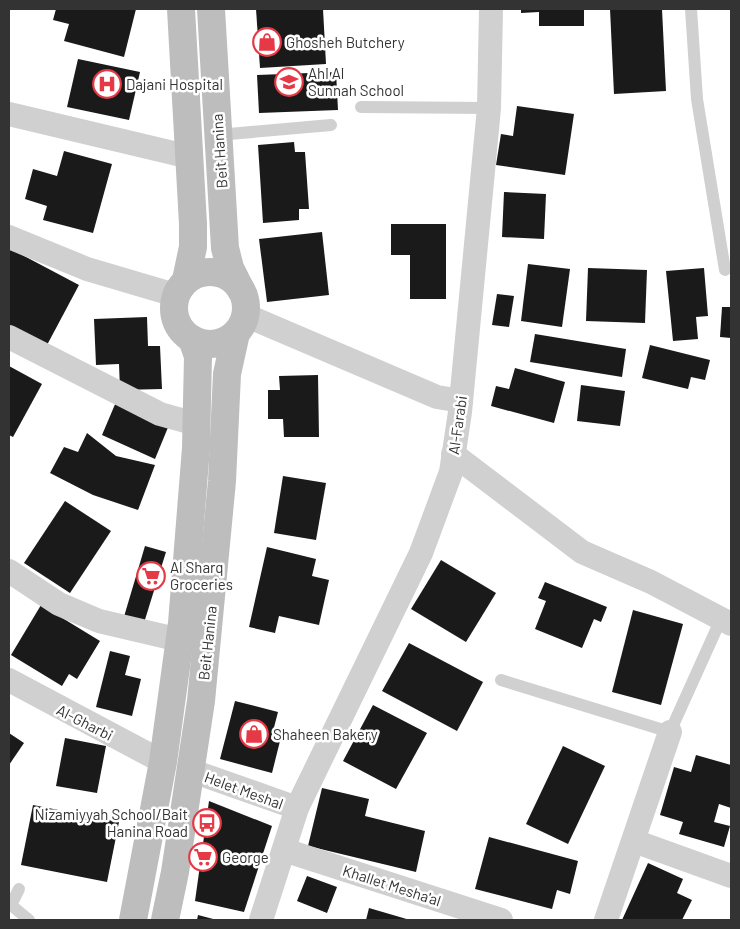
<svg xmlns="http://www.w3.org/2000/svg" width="740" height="929" viewBox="0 0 740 929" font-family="Barlow,sans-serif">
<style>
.building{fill:#1a1a1a}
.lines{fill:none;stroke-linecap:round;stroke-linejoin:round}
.lane{stroke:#d0d0d0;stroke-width:12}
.street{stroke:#d0d0d0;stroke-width:24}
.secondary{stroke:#bdbdbd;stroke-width:28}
.labels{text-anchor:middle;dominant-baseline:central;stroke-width:5;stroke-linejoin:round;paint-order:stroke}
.poi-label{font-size:15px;fill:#333;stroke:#fff;text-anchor:start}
.street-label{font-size:15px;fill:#333;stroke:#fff}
</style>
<rect width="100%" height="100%" fill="#fff"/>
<!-- building -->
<g class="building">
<path d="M56,9H136L124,57L64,41L69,24L53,20Z"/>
<path d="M256,9H323L326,64L260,68Z"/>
<path d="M521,9H584V26H539V12L521,13Z"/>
<path d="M610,9H662L666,91L614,94Z"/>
<path d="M78,59L140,72L129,120L67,107Z"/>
<path d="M336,72L338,110L259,113L257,75Z"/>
<path d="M517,106L574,114L565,175L496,165L501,134L513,136Z"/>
<path d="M294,142L295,152H305L309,209H299V220L263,223L258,145Z"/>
<path d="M64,151L112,164L93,233L43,220L47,206L25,199L33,169L57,176Z"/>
<path d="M504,192L546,194L544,239L502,237Z"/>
<path d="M391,224H446V299H410V255H391Z"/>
<path d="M322,232L329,295L267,302L259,239Z"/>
<path d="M9,248L79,285L47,345L9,325Z"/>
<path d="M528,264L570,269L562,327L521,321Z"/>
<path d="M588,268L647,270L645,323L586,321Z"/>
<path d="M704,268L708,316L696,317L698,339L673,341L666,271Z"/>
<path d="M497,294L514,296L509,327L492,325Z"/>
<path d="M722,307H731V338L720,337Z"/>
<path d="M147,317L148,346H160L162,389L120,390L119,364L96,365L94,319Z"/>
<path d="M535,334L626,349L622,377L530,362Z"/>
<path d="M650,345L710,360L705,380L691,377L688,389L642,378Z"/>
<path d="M9,366L42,384L13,437L9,435Z"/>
<path d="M515,368L565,382L554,423L491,406L496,386L509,389Z"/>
<path d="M318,375L319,437H284L283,419H268V390H280L279,376Z"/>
<path d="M581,385L625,391L620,426L577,421Z"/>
<path d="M116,402L169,425L155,459L102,435Z"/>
<path d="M87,433L116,456L155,465L138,510L93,495L50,473L64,447L78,452Z"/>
<path d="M283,476L326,483L316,540L274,533Z"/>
<path d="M65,501L111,531L70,593L24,563Z"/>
<path d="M145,546L166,552L143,626L123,620Z"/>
<path d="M267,547L316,559L312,576L329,580L319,625L279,616L275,633L249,627Z"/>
<path d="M441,560L496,593L466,642L411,609Z"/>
<path d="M545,582L607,607L601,622L594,619L582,648L535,629L546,601L538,598Z"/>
<path d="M41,605L100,641L77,679L69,674L62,686L11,655Z"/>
<path d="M633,610L683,624L661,705L612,692Z"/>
<path d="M409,643L483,682L457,731L382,691Z"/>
<path d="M110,651L130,656L125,675L141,679L132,716L96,707Z"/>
<path d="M235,701L278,712L271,739L280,741L272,773L220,759Z"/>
<path d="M373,705L427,733L396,789L343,761Z"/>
<path d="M9,733L24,743L9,765Z"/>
<path d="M65,738L106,746L97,793L56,786Z"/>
<path d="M563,746L605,766L568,844L526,824Z"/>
<path d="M696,755L731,765V808L719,804L714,822L730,826L724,847L679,834L683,822L660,815L674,767L691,772Z"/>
<path d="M322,788L369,799L365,816L425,831L416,872L308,846Z"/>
<path d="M209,801L272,826L244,912L195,901Z"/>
<path d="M33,805L119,822L107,882L21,865Z"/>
<path d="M489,837L578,861L570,894L557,890L552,909L475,889Z"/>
<path d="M648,863L683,879L677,893L692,900L682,920H622Z"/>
<path d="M307,876L337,887L327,913L297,901Z"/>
<path d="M369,908L410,920H366Z"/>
<path d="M198,915L217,920H197Z"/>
</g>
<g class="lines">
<!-- lane -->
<g class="lane">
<path d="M691,9L697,99L725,270"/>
<path d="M361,107L489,108"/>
<path d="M218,135L331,125"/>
<path d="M501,680L670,732L721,619"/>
<path d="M19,889L11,905L29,920"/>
</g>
<!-- street -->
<g class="street">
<path d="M9,114L190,157"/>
<path d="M9,237L87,269L175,295"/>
<path d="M245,315L437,397L461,401"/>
<path d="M9,337L160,414L196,424"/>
<path d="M453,454L582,552L651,582L731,624"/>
<path d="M9,571L59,604L99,621L180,640"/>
<path d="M9,680L163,762"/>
<path d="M192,771L297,808"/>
<path d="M634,841L731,876"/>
<path d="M284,850L501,920"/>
<path d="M261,920L297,808L421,553L451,472L460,412L489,108L491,9"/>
<path d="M606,920L670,732"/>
</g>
<!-- secondary -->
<g class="secondary">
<path d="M181,9L193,224V247L186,280"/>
<path d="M211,9L225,248L230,268L241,290"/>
<circle cx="210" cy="308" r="36"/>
<path d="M133,920L163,762L182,623L196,448L198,356L192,339"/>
<path d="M165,920L175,872L201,701L222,481L227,374L236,333"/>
</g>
</g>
<!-- icons -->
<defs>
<symbol id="shop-ring" viewBox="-11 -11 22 22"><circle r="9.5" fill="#fff" stroke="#e63946" stroke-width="1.5"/><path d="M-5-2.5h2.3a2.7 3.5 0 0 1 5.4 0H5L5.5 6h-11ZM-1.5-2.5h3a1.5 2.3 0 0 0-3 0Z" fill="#e63946"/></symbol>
<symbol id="school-ring" viewBox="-11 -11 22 22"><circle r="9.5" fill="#fff" stroke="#e63946" stroke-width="1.5"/><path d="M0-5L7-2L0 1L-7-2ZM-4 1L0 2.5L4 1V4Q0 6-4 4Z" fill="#e63946"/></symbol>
<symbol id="hospital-ring" viewBox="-11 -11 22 22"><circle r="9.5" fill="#fff" stroke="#e63946" stroke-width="1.5"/><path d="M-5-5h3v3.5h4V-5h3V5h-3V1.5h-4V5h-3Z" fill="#e63946"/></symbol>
<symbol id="supermarket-ring" viewBox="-11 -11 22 22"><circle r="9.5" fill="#fff" stroke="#e63946" stroke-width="1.5"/><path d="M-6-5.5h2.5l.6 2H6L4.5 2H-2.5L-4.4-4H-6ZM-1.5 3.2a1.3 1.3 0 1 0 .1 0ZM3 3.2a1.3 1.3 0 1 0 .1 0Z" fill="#e63946"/></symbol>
<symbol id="bus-ring" viewBox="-11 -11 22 22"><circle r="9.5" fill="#fff" stroke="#e63946" stroke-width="1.5"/><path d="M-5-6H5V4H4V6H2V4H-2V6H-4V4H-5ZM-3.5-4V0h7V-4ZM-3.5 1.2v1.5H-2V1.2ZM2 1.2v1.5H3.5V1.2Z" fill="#e63946"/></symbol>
</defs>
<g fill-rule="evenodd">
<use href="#shop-ring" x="251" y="26" width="32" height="32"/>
<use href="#school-ring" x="273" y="66" width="32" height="32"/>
<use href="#hospital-ring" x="91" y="68" width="32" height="32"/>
<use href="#supermarket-ring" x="135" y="560" width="32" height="32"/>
<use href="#shop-ring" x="238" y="718" width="32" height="32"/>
<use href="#bus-ring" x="191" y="807" width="32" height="32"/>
<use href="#supermarket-ring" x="187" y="841" width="32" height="32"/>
</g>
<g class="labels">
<!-- poi labels -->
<g class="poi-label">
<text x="286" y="42">Ghosheh Butchery</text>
<text x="308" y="73">Ahl Al<tspan x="308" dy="17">Sunnah School</tspan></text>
<text x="126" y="84">Dajani Hospital</text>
<text x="170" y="567">Al Sharq<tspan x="170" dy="17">Groceries</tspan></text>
<text x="273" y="734">Shaheen Bakery</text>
<text x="188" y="814" text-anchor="end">Nizamiyyah School/Bait<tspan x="188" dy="17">Hanina Road</tspan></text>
<text x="222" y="857">George</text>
</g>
<!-- street labels -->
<g class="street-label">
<text transform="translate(219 151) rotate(-94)">Beit Hanina</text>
<text transform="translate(457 425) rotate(-82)">Al-Farabi</text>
<text transform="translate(207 643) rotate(-84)">Beit Hanina</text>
<text transform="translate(85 722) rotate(27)">Al-Gharbi</text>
<text transform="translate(244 790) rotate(20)">Helet Meshal</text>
<text transform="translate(392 885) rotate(18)">Khallet Mesha'al</text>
</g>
</g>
<!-- border -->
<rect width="740" height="929" fill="none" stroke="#333333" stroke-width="20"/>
</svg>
